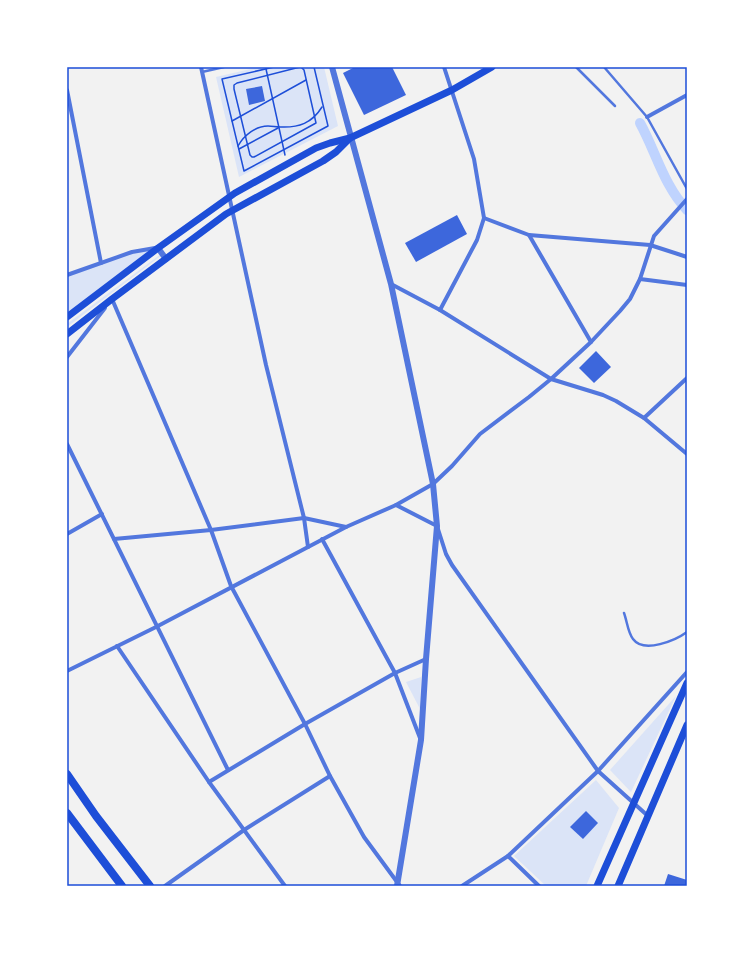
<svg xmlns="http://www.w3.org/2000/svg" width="754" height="953" viewBox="0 0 754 953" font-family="'Work Sans',sans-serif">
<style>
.green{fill:#dbe4f7}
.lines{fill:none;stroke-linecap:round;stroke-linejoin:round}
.canal{stroke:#bfd3fe;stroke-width:10}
.building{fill:#3d67dc}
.path{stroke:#1d4ed8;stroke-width:1.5}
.service{stroke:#5277de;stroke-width:2.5}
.minor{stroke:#5277de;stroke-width:4}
.tertiary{stroke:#5277de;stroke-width:6}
.secondary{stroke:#1d4ed8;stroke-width:7}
.trunk{stroke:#1d4ed8;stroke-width:8}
.neatline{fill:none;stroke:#1d4ed8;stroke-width:1.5}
</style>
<rect width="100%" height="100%" fill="#f2f2f2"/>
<!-- green -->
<g class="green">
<path d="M259,67H324L338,126L239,177L216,77Z"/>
<path d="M158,248L67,317V275L132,252Z"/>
<path d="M161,254L162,255L67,327V324Z"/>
<path d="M421,677L420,709L406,682Z"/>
<path d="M676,696L631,792L610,770Z"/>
<path d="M596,780L619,808L586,886H546L514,856Z"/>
</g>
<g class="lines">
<!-- canal -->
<path class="canal" d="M640,123C656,152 664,186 687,210"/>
</g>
<!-- building -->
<g class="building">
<path d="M355,67H392L406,95L364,115L343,73Z"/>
<path d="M262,86L265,101L249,105L246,89Z"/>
<path d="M457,215L467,234L416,262L405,243Z"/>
<path d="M596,351L611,367L594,383L579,368Z"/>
<path d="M586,811L598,823L583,839L570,827Z"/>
<path d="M668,874L687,880V886H664Z"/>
</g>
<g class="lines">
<!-- path -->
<g class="path">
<path d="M274,67L222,79L244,171L328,126L314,67"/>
<path d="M300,67L237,83L234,85V89L250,155L252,157H254L316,123L304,70L301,67"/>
<path d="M266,69L285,155"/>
<path d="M232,121L306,80"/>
<path d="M238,146C244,135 256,126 268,126C272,126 276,127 280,127C299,128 312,123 322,107"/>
<path d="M239,149L278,128"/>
</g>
<!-- service -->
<g class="service">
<path d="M576,67L615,106"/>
<path d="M604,67L647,117L687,189"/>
<path d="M202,72L224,67"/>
<path d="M624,613C627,621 628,633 633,639C644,654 676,640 687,632"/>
</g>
<!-- minor -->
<g class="minor">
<path d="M201,67L266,365L304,518L308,547"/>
<path d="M67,90L101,263"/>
<path d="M647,117L687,95"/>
<path d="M484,218L529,235L650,245L687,257"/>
<path d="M529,235L591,342"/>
<path d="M67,275L132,252L155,248"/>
<path d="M640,279L687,285"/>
<path d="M391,284L440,310L551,379L603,395L616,401L644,418L687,454"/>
<path d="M111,300L112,299L211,530L231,586L305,724L330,776L364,837L400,886"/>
<path d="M440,310L477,240L484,218L474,159L444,67"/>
<path d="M67,357L105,308"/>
<path d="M644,418L687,378"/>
<path d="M67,444L228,770"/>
<path d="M396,505L437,526L446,554L452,565L598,771L648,816"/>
<path d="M67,534L102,514"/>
<path d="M114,539L211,530L304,518L346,527"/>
<path d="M322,539L395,673L420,738"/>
<path d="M117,646L209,782L285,886"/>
<path d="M67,671L156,627L346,527L396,505L433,484L452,466L480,434L529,397L551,379L591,342L620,311L630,299L640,279L654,236L687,199"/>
<path d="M209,782L305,724L395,673L426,659"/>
<path d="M508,856L539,886"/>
<path d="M165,886L244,830L330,776"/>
<path d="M462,886L508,856L598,771L687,672"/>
</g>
<!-- tertiary -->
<g class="tertiary">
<path d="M332,67L391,284L433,484L437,526L426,659L421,740L397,886"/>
<path d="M158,248L166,259"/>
</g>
<!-- secondary -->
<g class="secondary">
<path d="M67,317L158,248L235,193L316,148L330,143L350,138L452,90L492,67"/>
<path d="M67,334L112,299L226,214L323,161L336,152L350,138"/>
<path d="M597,886L687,683"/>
<path d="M618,886L687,725"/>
</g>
<!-- trunk -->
<g class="trunk">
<path d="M67,774L96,816L150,886"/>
<path d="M67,813L122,886"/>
</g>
</g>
<!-- border -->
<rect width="754" height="953" fill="none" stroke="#ffffff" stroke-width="136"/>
<rect x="68" y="68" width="618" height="817" class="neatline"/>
</svg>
